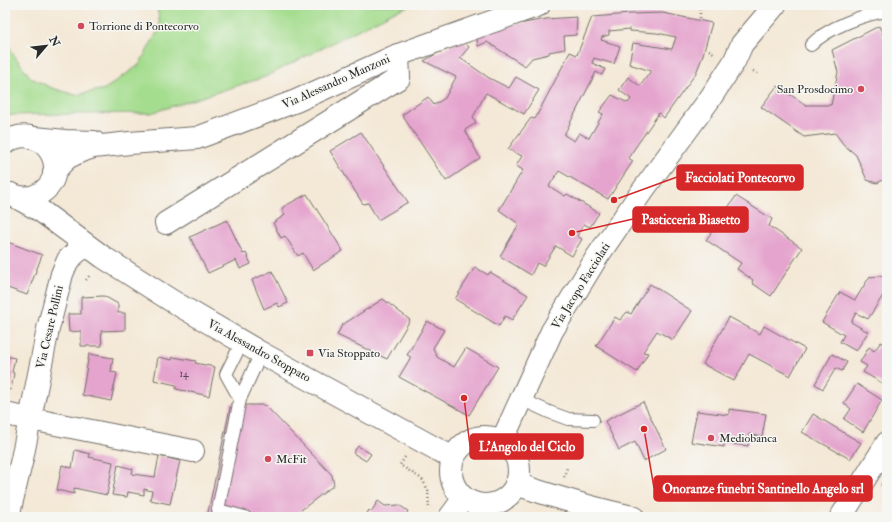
<svg xmlns="http://www.w3.org/2000/svg" width="892" height="522" viewBox="0 0 892 522" font-family="'IM FELL Double Pica',serif">
<style>
.green{fill:#a5dd8f;stroke:#68845d}
.building{fill:#e5a4ce;fill-rule:evenodd}
.lines{fill:none;stroke-linecap:round;stroke-linejoin:round}
.lane-casing{stroke:#716d67;stroke-width:14}
.street-casing{stroke:#716d67;stroke-width:24}
.secondary-casing{stroke:#716d67;stroke-width:24}
.path{stroke:#716d67;stroke-width:2.5;stroke-dasharray:1 3;stroke-linecap:butt}
.lane{stroke:#fff;stroke-width:12}
.street{stroke:#fff;stroke-width:22}
.secondary{stroke:#fff;stroke-width:22}
.poi-dot{fill:#d1495b;stroke:#f6f6f2;stroke-width:1.5}
.labels{text-anchor:middle;dominant-baseline:central;stroke-width:3;stroke-linejoin:round;paint-order:stroke}
.number-label{font-size:10px;fill:#5a4954}
.poi-label{font-size:12px;fill:#2b2b2b;stroke:#f6f6f2;text-anchor:start}
.street-label{font-size:12px;fill:#2b2b2b;stroke:#f6f6f2}
.leader{fill:none;stroke:#d62828;stroke-width:1.5}
.callout-dot{fill:#d62828;stroke:#f6f6f2;stroke-width:1.5}
.callout{fill:#d62828;stroke:#d62828;stroke-width:1.5}
.callout-label{font-size:13px;text-anchor:middle;font-weight:bold;fill:#fff}
</style>
<rect width="100%" height="100%" fill="#f6f6f2"/>
<filter id="ink" filterUnits="userSpaceOnUse"><feTurbulence type="fractalNoise" baseFrequency=".025" numOctaves="2"/><feDisplacementMap in="SourceGraphic" scale="8" xChannelSelector="R" yChannelSelector="G"/><feConvolveMatrix kernelMatrix="1 2 1 2 8 2 1 2 1" color-interpolation-filters="sRGB"/></filter>
<filter id="wash" filterUnits="userSpaceOnUse"><feTurbulence type="fractalNoise" baseFrequency=".012" numOctaves="4" result="noise"/><feDisplacementMap in="SourceGraphic" scale="16" xChannelSelector="R" yChannelSelector="G"/><feGaussianBlur stdDeviation="0.9" result="paint"/><feColorMatrix in="noise" values="0 0 0 0 0 0 0 0 0 0 0 0 0 0 0 0 0 1.4 0 .05"/><feComposite in="paint" operator="in"/></filter>
<g filter="url(#wash)">
<rect width="100%" height="100%" fill="#f4e8d6"/>
<!-- green -->
<path class="green" d="M157,5H412L395,11L265,77L151,113L5,115V30L11,51L31,78L52,88L75,95L105,89L139,65L160,27Z"/>
<g id="blocks">
<!-- building -->
<g class="building">
<path d="M663,13L712,23L702,58L696,73L664,118L659,113L628,158L633,161L608,199L559,171L549,186L565,196L567,194L599,213L590,227L584,224L577,236L582,239L572,256L556,246L543,266L537,263L531,275L500,256L519,224L499,210L523,170L516,166L522,156L508,149L531,118L535,119L570,52L577,55L592,17L630,14ZM630,29V31L657,33L676,37L672,49L633,43L629,64L651,71L640,86L628,77L619,90L631,99L628,103L612,95L599,112L603,114L589,138L579,133L574,141L564,135L596,72L602,75L605,69L592,63L594,58L614,64L620,46L601,40L602,37L609,35V31Z"/>
<path d="M577,17L576,35L564,36L565,49L549,52V54L532,58L525,66L487,42L478,46L476,34L501,27L546,19Z"/>
<path d="M879,26L887,42V178L877,183L867,180L856,155L844,145L835,133L804,137L761,107L777,86L806,105H831L838,72L832,50Z"/>
<path d="M462,40L469,47L460,58L489,78L509,88L516,77L539,90L524,114L486,93L473,117L476,123L465,130L480,158L446,181L402,115L428,97L434,105L445,98L456,77L424,61L444,49Z"/>
<path d="M361,132L408,202L378,220L368,203L363,204L330,151Z"/>
<path d="M307,194L343,251L313,270L303,253L298,256L285,236L281,238L273,223L285,215L282,209L283,207Z"/>
<path d="M736,196L772,219L769,226L802,248L771,296L752,283L753,280L737,269L741,263L706,240Z"/>
<path d="M227,220L243,254L246,253L251,264L240,269L236,260L208,273L190,237Z"/>
<path d="M5,241L42,255L27,295L5,287Z"/>
<path d="M475,267L488,275L490,272L528,295L512,320L505,316L499,326L455,299Z"/>
<path d="M272,271L288,303L279,307L277,303L264,309L252,280Z"/>
<path d="M887,275V295L884,294L868,319L856,313L851,322L868,332L856,351L840,342L844,335L822,322L840,292L855,300L870,276L871,277Z"/>
<path d="M650,284L692,311L673,340L657,331L643,352L648,353L637,372L596,346L615,317L620,320L627,312L631,314Z"/>
<path d="M104,296L118,304V313H125V330L101,331L102,346H81V331L69,332L68,314H81V297Z"/>
<path d="M383,299L410,320L387,359L337,335L342,325Z"/>
<path d="M729,317L760,334L764,326L805,349L790,376L749,354L734,381L703,364Z"/>
<path d="M427,321L444,330L433,348L437,357L454,367L466,348L498,367L469,415L399,377L411,357L407,355Z"/>
<path d="M881,342L887,345V386L863,372L867,366L860,362L869,347L874,351Z"/>
<path d="M89,354L113,358L111,372L117,373L111,401L82,395Z"/>
<path d="M832,354L847,362L842,371L836,368L823,389L815,384Z"/>
<path d="M5,356L15,358L12,372L14,373L11,390L5,389Z"/>
<path d="M158,357L172,360L173,357L196,361L195,363L215,367L209,396L176,389V385L154,380Z"/>
<path d="M857,384L882,400L863,432L844,419L851,409L844,403Z"/>
<path d="M643,402L666,449L644,461L635,442L619,450L605,421Z"/>
<path d="M231,403L246,405H265L332,475L334,485L292,517H207Z"/>
<path d="M729,409L766,414L762,437L749,434L748,446L724,443V447L691,442L697,411L729,415Z"/>
<path d="M813,414L861,443L850,459L802,432Z"/>
<path d="M358,446L371,454L366,461L353,453Z"/>
<path d="M75,450L90,454L89,457L113,462L107,495L74,488V494L57,490L62,465L72,468Z"/>
<path d="M159,456L180,461L170,504L150,500L152,491L144,489V495L128,492L127,497L112,495L118,465L133,469L132,474L155,477Z"/>
<path d="M887,475V489L881,485Z"/>
<path d="M378,501L385,506L399,505L408,511L405,517H365L369,510L371,512Z"/>
</g>
</g>
</g>
<g filter="url(#ink)">
<use href="#blocks" fill-opacity="0" stroke="#716d67" stroke-width="1"/>
<g class="lines">
<defs>
<g id="lane">
<path d="M811,45C827,28 864,14 887,11"/>
<path d="M240,399L226,374L242,342"/>
<path d="M521,399L549,412L568,419L593,420"/>
<path d="M245,517L218,510L240,399L261,353"/>
</g>
<g id="street">
<path d="M35,138L65,141L94,142"/>
<path d="M54,172L61,164L67,158L81,151L93,147L130,143L197,138L296,101L398,55L539,5"/>
<path d="M166,223L399,78L398,55"/>
<path d="M5,414L193,451"/>
<path d="M502,441L552,331L597,257L638,197L709,100L734,62L742,44L775,5"/>
<path d="M8,517L22,459L48,329L62,274L68,260L79,250L88,247"/>
<path d="M841,517L887,443"/>
</g>
<g id="secondary">
<path d="M5,143C41,118 75,170 41,193C31,199 21,199 11,194"/>
<path d="M14,196L41,211L103,257L172,301L261,353L453,458"/>
<circle cx="485" cy="471" r="34"/>
<path d="M516,484C555,497 593,509 633,517"/>
<path d="M450,517L464,498"/>
</g>
</defs>
<!-- lane casing -->
<use href="#lane" class="lane-casing"/>
<!-- street casing -->
<use href="#street" class="street-casing"/>
<!-- secondary casing -->
<use href="#secondary" class="secondary-casing"/>
<!-- path -->
<g class="path">
<path d="M700,18V5"/>
<path d="M709,50L714,53"/>
<path d="M753,71L760,74"/>
<path d="M86,280L90,275"/>
<path d="M405,457L400,465L422,479L428,490L429,508"/>
<path d="M564,477L567,468"/>
</g>
<!-- lane -->
<use href="#lane" class="lane"/>
<!-- street -->
<use href="#street" class="street"/>
<!-- secondary -->
<use href="#secondary" class="secondary"/>
</g>
</g>
<!-- markers -->
<g class="poi-dot">
<circle cx="81" cy="26" r="4"/>
<circle cx="861" cy="89" r="4"/>
<rect x="306" y="349" width="8" height="8" rx="2"/>
<circle cx="711" cy="438" r="4"/>
<circle cx="268" cy="459" r="4"/>
</g>
<g class="labels">
<!-- number labels -->
<g class="number-label">
<text x="184" y="374">14</text>
</g>
<!-- poi labels -->
<g class="poi-label">
<text x="89" y="26">Torrione di Pontecorvo</text>
<text x="853" y="89" text-anchor="end">San Prosdocimo</text>
<text x="318" y="353">Via Stoppato</text>
<text x="719" y="438">Mediobanca</text>
<text x="276" y="459">McFit</text>
</g>
<!-- street labels -->
<g class="street-label">
<text transform="translate(336 82) rotate(-24)">Via Alessandro Manzoni</text>
<text transform="translate(581 286) rotate(-58)">Via Jacopo Facciolati</text>
<text transform="translate(50 327) rotate(-77)">Via Cesare Pollini</text>
<text transform="translate(259 351) rotate(29)">Via Alessandro Stoppato</text>
</g>
</g>
<!-- callouts -->
<path class="leader" d="M614 200L677 177M572 233L633 219M464 398L470 446M644 429L654 488"/>
<g class="callout-dot">
<circle cx="614" cy="200" r="4"/>
<circle cx="572" cy="233" r="4"/>
<circle cx="464" cy="398" r="4"/>
<circle cx="644" cy="429" r="4"/>
</g>
<g class="callout">
<rect x="677" y="165" width="126" height="25" rx="4"/>
<rect x="633" y="207" width="115" height="25" rx="4"/>
<rect x="470" y="434" width="113" height="25" rx="4"/>
<rect x="654" y="476" width="218" height="25" rx="4"/>
</g>
<g class="callout-label">
<text x="740" y="182">Facciolati Pontecorvo</text>
<text x="691" y="224">Pasticceria Biasetto</text>
<text x="527" y="451">L'Angolo del Ciclo</text>
<text x="763" y="493">Onoranze funebri Santinello Angelo srl</text>
</g>
<!-- margin -->
<rect width="892" height="522" fill="none" stroke="#f6f6f2" stroke-width="20"/>
<!-- north arrow -->
<g transform="translate(46 46) rotate(62)" stroke="#f6f6f2" stroke-width="3" paint-order="stroke">
<path d="M0-3L7 15L0 10L-7 15Z" fill="#2b2b2b"/>
<text y="-6" font-size="11" font-weight="bold" text-anchor="middle" fill="#2b2b2b">N</text>
</g>
</svg>
